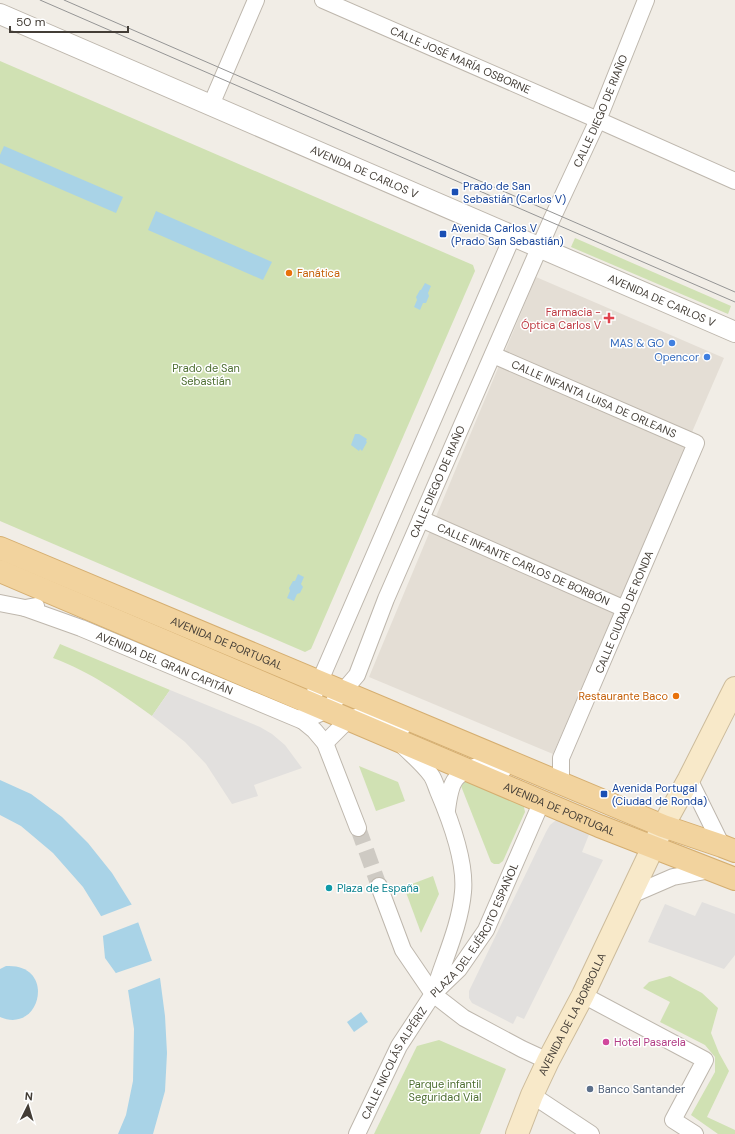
<svg xmlns="http://www.w3.org/2000/svg" width="735" height="1134" viewBox="0 0 735 1134" font-family="'DM Sans',sans-serif">
<style>
.residential{fill:#e4ded5}
.green{fill:#d0e1b3}
.parking{fill:#e2e0de}
.water{fill:#a9d3e7}
.pier{fill:#f1ede6}
.lines{fill:none;stroke-linecap:round;stroke-linejoin:round}
.minor-tunnel{stroke:#cecac3;stroke-width:16;stroke-dasharray:16 8;stroke-linecap:butt}
.minor-casing{stroke:#beb7ad;stroke-width:18}
.tertiary-casing{stroke:#beb7ad;stroke-width:22}
.secondary-casing{stroke:#ccbb9b;stroke-width:24}
.primary-casing{stroke:#d5ae70;stroke-width:24}
.minor{stroke:#fff;stroke-width:16}
.tertiary{stroke:#fff;stroke-width:20}
.secondary{stroke:#f8e9c9;stroke-width:22}
.primary{stroke:#f2d39e;stroke-width:22}
.tram{stroke:#959595;stroke-width:1}
.transit-dot{fill:#1a4fb4;stroke:#fff;stroke-width:1.5}
.food-dot{fill:#e8710a;stroke:#fff;stroke-width:1.5}
.health-dot{fill:#e0444e;stroke:#fff;stroke-width:1.5}
.shop-dot{fill:#3f7fe0;stroke:#fff;stroke-width:1.5}
.culture-dot{fill:#0f9aa8;stroke:#fff;stroke-width:1.5}
.hotel-dot{fill:#d1479c;stroke:#fff;stroke-width:1.5}
.service-dot{fill:#5c6f8a;stroke:#fff;stroke-width:1.5}
.labels{text-anchor:middle;dominant-baseline:central;stroke-width:3;stroke-linejoin:round;paint-order:stroke}
.street-label{font-size:11px;fill:#433d36;stroke:#fff}
.transit-label{font-size:11px;fill:#164399;stroke:#fff;text-anchor:start}
.food-label{font-size:11px;fill:#c56008;stroke:#fff;text-anchor:start}
.health-label{font-size:11px;fill:#be3a42;stroke:#fff;text-anchor:end}
.shop-label{font-size:11px;fill:#366cbe;stroke:#fff;text-anchor:end}
.park-label{font-size:11px;fill:#4d6e31;stroke:#fff}
.culture-label{font-size:11px;fill:#0d838f;stroke:#fff;text-anchor:start}
.hotel-label{font-size:11px;fill:#b23c85;stroke:#fff;text-anchor:start}
.service-label{font-size:11px;fill:#4e5e75;stroke:#fff;text-anchor:start}
</style>
<rect width="100%" height="100%" fill="#f1ede6"/>
<!-- residential -->
<path class="residential" d="M536,277L724,358L553,754L369,677Z"/>
<!-- green -->
<g class="green">
<path d="M0,61L473,265L475,271L311,649L305,652L0,521Z"/>
<path d="M575,238L731,306L728,314L571,247Z"/>
<path d="M60,644L170,690L152,716C119,692 92,673 53,658Z"/>
<path d="M359,766L398,782L405,801L376,811Z"/>
<path d="M466,780L521,803L524,807L525,812L503,861L499,864H494L491,862L461,786V783Z"/>
<path d="M433,876L439,894L421,933L404,887Z"/>
<path d="M670,976L702,993L718,1008L711,1033L719,1053L729,1071L707,1117L735,1130V1134H718L691,1115L715,1072V1057L705,1045L660,1022L670,1002L643,988L649,982Z"/>
<path d="M439,1040L506,1069L480,1134H374L417,1046Z"/>
</g>
<!-- parking -->
<g class="parking">
<path d="M170,690L219,710L260,727L272,734L285,745L302,768L254,785L258,796L232,804L206,764L185,742L152,716Z"/>
<path d="M559,820L590,832L582,852L603,860L524,1019L517,1016L513,1024L472,1003L469,998V991L546,832L550,825L555,821Z"/>
<path d="M702,902L735,914V955L724,969L648,942L665,904L695,916Z"/>
</g>
<!-- water -->
<g class="water">
<path d="M4,146L123,197L116,213L0,163V155Z"/>
<path d="M156,211L272,262L263,280L148,230Z"/>
<path d="M425,283L431,286L428,293L429,296L426,303H423L420,310L414,307L417,300L416,297L420,290H421Z"/>
<path d="M355,434H359L367,439L366,441L367,442L362,451L360,449L359,451L351,445Z"/>
<path d="M298,574L304,577L301,584L303,587L300,593L297,594L294,601L287,598L290,591L289,588L293,581H295Z"/>
<path d="M0,780L31,794L62,817L88,843L112,873L132,905L152,961L160,978L165,1016L167,1053L165,1091L153,1134H118L126,1115L133,1081L134,1029L128,990L105,958L101,916L83,887L53,853L21,826L0,815Z"/>
<path d="M6,966C57,963 41,1035 0,1017V969Z"/>
<path d="M361,1012L368,1022L354,1032L347,1022Z"/>
</g>
<!-- pier -->
<g class="pier">
<path d="M133,904L139,922L100,937L99,917Z"/>
<path d="M154,960L162,977L126,991L115,975L114,974L116,973Z"/>
</g>
<g class="lines">
<!-- minor-tunnel -->
<path class="minor-tunnel" d="M358,828L379,886"/>
<defs>
<g id="minor">
<path id="s1" d="M323,0L598,120L735,181"/>
<path d="M211,105L256,0"/>
<path id="s2" d="M493,355L696,443L561,758V783"/>
<path id="s3" d="M421,519L625,609"/>
<path d="M0,603L25,608L36,606"/>
<path id="s4" d="M25,608L81,628L303,721L314,730L325,743L358,828"/>
<path d="M306,713L513,235"/>
<path id="s5" d="M303,721L327,710L357,675L386,599L551,221L598,120L646,0"/>
<path d="M325,743L349,719L368,714L402,728"/>
<path d="M403,746C412,755 423,764 431,775C434,779 436,786 438,791C450,819 466,862 463,892C460,926 444,959 434,992"/>
<path d="M689,779L722,846"/>
<path d="M447,810C451,778 454,774 485,763L503,770"/>
<path d="M379,886L403,950L433,994L464,1018L522,1049L548,1061"/>
<path d="M629,896L673,877L711,870"/>
<path d="M583,995L705,1060L673,1120L695,1134"/>
<path d="M532,1095L591,1134"/>
<path id="s6" d="M357,1134L399,1046L433,994L459,969L486,930L542,801"/>
</g>
<g id="tertiary">
<path id="s7" d="M0,14L735,332"/>
</g>
<g id="secondary">
<path id="s8" d="M517,1134L532,1095L548,1061L583,995L663,826L689,779L735,688"/>
</g>
<g id="primary">
<path id="s9" d="M0,548L663,826L722,846L735,851"/>
<path id="s10" d="M0,571L599,826L735,879"/>
</g>
</defs>
<!-- minor casing -->
<use href="#minor" class="minor-casing"/>
<!-- tertiary casing -->
<use href="#tertiary" class="tertiary-casing"/>
<!-- secondary casing -->
<use href="#secondary" class="secondary-casing"/>
<!-- primary casing -->
<use href="#primary" class="primary-casing"/>
<!-- minor -->
<use href="#minor" class="minor"/>
<!-- tertiary -->
<use href="#tertiary" class="tertiary"/>
<!-- secondary -->
<use href="#secondary" class="secondary"/>
<!-- primary -->
<use href="#primary" class="primary"/>
<!-- tram -->
<g class="tram">
<path d="M40,0L735,302"/>
<path d="M64,0L735,292"/>
</g>
</g>
<!-- markers -->
<g class="transit-dot">
<rect x="451" y="188" width="8" height="8" rx="2"/>
<rect x="439" y="230" width="8" height="8" rx="2"/>
<rect x="600" y="790" width="8" height="8" rx="2"/>
</g>
<g class="food-dot">
<circle cx="289" cy="273" r="4"/>
<circle cx="676" cy="696" r="4"/>
</g>
<path class="health-dot" d="M607 312h4v4h4v4h-4v4h-4v-4h-4v-4h4z"/>
<g class="shop-dot">
<circle cx="672" cy="343" r="4"/>
<circle cx="707" cy="357" r="4"/>
</g>
<circle class="culture-dot" cx="329" cy="888" r="4"/>
<circle class="hotel-dot" cx="606" cy="1042" r="4"/>
<circle class="service-dot" cx="590" cy="1089" r="4"/>
<g class="labels">
<!-- street labels -->
<g class="street-label">
<text stroke="none"><textPath href="#s1" startOffset="150">CALLE JOSÉ MARÍA OSBORNE</textPath></text>
<text stroke="none"><textPath href="#s5" startOffset="687">CALLE DIEGO DE RIAÑO</textPath></text>
<text stroke="none"><textPath href="#s7" startOffset="397">AVENIDA DE CARLOS V</textPath></text>
<text stroke="none"><textPath href="#s7" startOffset="721">AVENIDA DE CARLOS V</textPath></text>
<text stroke="none"><textPath href="#s2" startOffset="110">CALLE INFANTA LUISA DE ORLEANS</textPath></text>
<text stroke="none"><textPath href="#s5" startOffset="282">CALLE DIEGO DE RIAÑO</textPath></text>
<text stroke="none"><textPath href="#s3" startOffset="112">CALLE INFANTE CARLOS DE BORBÓN</textPath></text>
<text transform="translate(624 612) rotate(-67)">CALLE CIUDAD DE RONDA</text>
<text stroke="none"><textPath href="#s9" startOffset="246">AVENIDA DE PORTUGAL</textPath></text>
<text stroke="none"><textPath href="#s4" startOffset="150">AVENIDA DEL GRAN CAPITÁN</textPath></text>
<text stroke="none"><textPath href="#s10" startOffset="608">AVENIDA DE PORTUGAL</textPath></text>
<text stroke="none"><textPath href="#s6" startOffset="237">PLAZA DEL EJÉRCITO ESPAÑOL</textPath></text>
<text stroke="none"><textPath href="#s8" startOffset="132">AVENIDA DE LA BORBOLLA</textPath></text>
<text stroke="none"><textPath href="#s6" startOffset="80">CALLE NICOLÁS ALPÉRIZ</textPath></text>
</g>
<!-- transit labels -->
<g class="transit-label">
<text x="463" y="186">Prado de San<tspan x="463" dy="13">Sebastián (Carlos V)</tspan></text>
<text x="451" y="228">Avenida Carlos V<tspan x="451" dy="13">(Prado San Sebastián)</tspan></text>
<text x="612" y="788">Avenida Portugal<tspan x="612" dy="13">(Ciudad de Ronda)</tspan></text>
</g>
<!-- food labels -->
<g class="food-label">
<text x="297" y="273">Fanática</text>
<text x="668" y="696" text-anchor="end">Restaurante Baco</text>
</g>
<!-- health labels -->
<g class="health-label">
<text x="601" y="312">Farmacia -<tspan x="601" dy="13">Óptica Carlos V</tspan></text>
</g>
<!-- shop labels -->
<g class="shop-label">
<text x="664" y="343">MAS &amp; GO</text>
<text x="699" y="357">Opencor</text>
</g>
<!-- park labels -->
<g class="park-label">
<text x="206" y="368">Prado de San<tspan x="206" dy="13">Sebastián</tspan></text>
<text x="445" y="1084">Parque infantil<tspan x="445" dy="13">Seguridad Vial</tspan></text>
</g>
<!-- culture labels -->
<g class="culture-label">
<text x="337" y="888">Plaza de España</text>
</g>
<!-- hotel labels -->
<g class="hotel-label">
<text x="614" y="1042">Hotel Pasarela</text>
</g>
<!-- service labels -->
<g class="service-label">
<text x="598" y="1089">Banco Santander</text>
</g>
</g>
<!-- north arrow -->
<g transform="translate(28 1106) rotate(5)" stroke="#ffffff" stroke-width="3" paint-order="stroke">
<path d="M0-3L7 15L0 10L-7 15Z" fill="#433d36"/>
<text y="-6" font-size="11" font-weight="bold" text-anchor="middle" fill="#433d36">N</text>
</g>
<!-- scale -->
<path d="M10 26v6h118v-6" fill="none" stroke="#433d36" stroke-width="2"/>
<text x="16" y="26" font-size="12" fill="#433d36" stroke="#ffffff" stroke-width="3" paint-order="stroke">50 m</text>
</svg>
